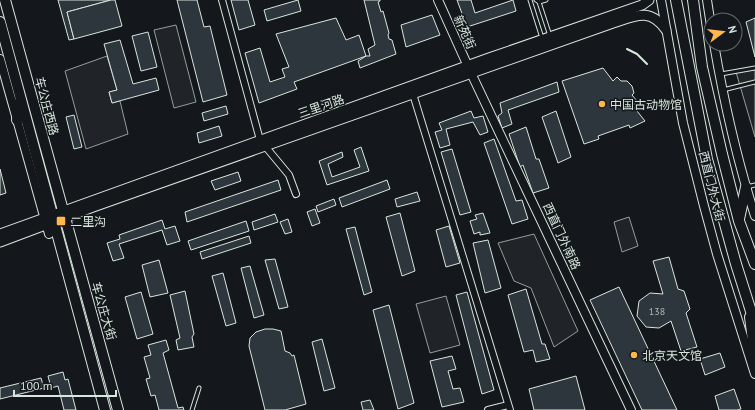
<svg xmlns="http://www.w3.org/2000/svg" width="755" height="410" viewBox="0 0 755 410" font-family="'PT Sans','Noto Sans SC',sans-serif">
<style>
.green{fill:#202428;stroke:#939e99}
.building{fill:#2c363c;stroke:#d8e6dc}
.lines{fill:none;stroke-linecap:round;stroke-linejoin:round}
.service-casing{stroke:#d8e6dc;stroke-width:5}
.minor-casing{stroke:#d8e6dc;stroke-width:8}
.tertiary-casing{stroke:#d8e6dc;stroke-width:10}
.secondary-casing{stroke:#d8e6dc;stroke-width:11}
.primary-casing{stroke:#d8e6dc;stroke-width:12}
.trunk-casing{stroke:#d8e6dc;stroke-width:12}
.service{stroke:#14181c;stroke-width:3}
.minor{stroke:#14181c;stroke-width:6}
.tertiary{stroke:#14181c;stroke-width:8}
.secondary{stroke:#14181c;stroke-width:9}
.primary{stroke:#14181c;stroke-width:10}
.trunk{stroke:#14181c;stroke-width:10}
.wall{stroke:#d8e6dc;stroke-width:2}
.poi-dot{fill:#ffb74d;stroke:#14181c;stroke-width:1.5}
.labels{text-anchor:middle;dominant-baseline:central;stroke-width:3;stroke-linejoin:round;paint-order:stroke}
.number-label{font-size:10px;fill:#adbab4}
.street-label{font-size:12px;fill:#d8e6dc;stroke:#14181c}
.poi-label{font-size:12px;fill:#d8e6dc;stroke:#14181c;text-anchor:start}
</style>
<rect width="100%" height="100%" fill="#14181c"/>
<!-- green -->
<g class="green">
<path d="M176,25L196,102L174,108L154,30Z"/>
<path d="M107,56L117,90L109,92L112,103L120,101L128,134L86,149L65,71Z"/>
<path d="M755,70V137L736,72Z"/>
<path d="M629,217L638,246L622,252L614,222Z"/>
<path d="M534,234L578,331L554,347L531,288L514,281L498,243Z"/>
<path d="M446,296L460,345L430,353L416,304Z"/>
</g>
<!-- building -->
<g class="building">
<path d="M58,0H111L67,12L74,39L69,40Z"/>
<path d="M111,0H115L122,26L74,39L67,12Z"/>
<path d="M177,0H197L204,27L210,26L227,95L203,102Z"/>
<path d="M231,0H248L255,25L239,30Z"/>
<path d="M298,0L301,11L267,21L264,10Z"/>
<path d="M364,0H380V1L378,2L381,12L383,11L389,33L388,35L389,39L392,40L396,54L360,68L358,61L366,56H370L368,49L375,45Z"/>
<path d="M457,0H471L475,13L513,0L516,11L467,27Z"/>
<path d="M432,15L440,35L406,47L401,25Z"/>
<path d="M336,18L346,40L359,35L366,56L294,82L297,89L259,103L245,53L260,48L270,82L285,77L282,69L289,67L276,34Z"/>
<path d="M755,18V57L746,22Z"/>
<path d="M148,32L157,67L141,71L132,36Z"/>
<path d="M120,40L133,84L156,78L159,90L112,103L109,92L117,90L104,44Z"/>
<path d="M603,68L613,81L617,77L621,81H627L632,86L634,93L632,95L637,101L633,106L645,121L630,128L629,125L598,136L599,139L584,144L562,81Z"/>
<path d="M557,82L559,92L508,110L512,124L502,128L498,116L502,113L500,103Z"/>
<path d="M226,106L228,114L204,121L202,113Z"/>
<path d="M471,111L474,118L483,116L488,132L480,135L473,122L446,129L450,145L440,148L435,132L442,130L439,123Z"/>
<path d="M556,111L571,157L558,163L542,117Z"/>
<path d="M74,115L82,147L74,149L66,117Z"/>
<path d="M219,126L222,136L199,143L197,133Z"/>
<path d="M526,127L536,159H539L549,188L533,193L523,165L520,167L509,134Z"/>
<path d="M494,139L516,201L522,200L528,219L512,224L484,143Z"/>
<path d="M361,147L369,171L327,185L319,161L342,152L343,157L328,164L332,177L360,167L354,150Z"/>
<path d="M452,149L471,212L460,215L441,152Z"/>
<path d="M0,169L6,193L0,195Z"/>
<path d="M238,172L241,181L215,190L211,181Z"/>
<path d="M278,180L281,190L187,222L185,212Z"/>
<path d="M387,180L390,189L342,207L339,198Z"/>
<path d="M417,192L420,201L397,207L395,199Z"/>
<path d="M334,199L336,205L318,212L316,206Z"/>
<path d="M315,209L320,223L312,226L307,212Z"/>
<path d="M400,213L415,271L402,276L386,217Z"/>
<path d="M483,213L490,233L480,235V232L474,234L470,221L477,219L475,215Z"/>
<path d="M275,214L278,222L254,230L252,222Z"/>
<path d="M288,219L292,232L285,234L280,222Z"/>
<path d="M162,220L165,229L175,226L180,241L167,245L162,230L119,244L124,258L113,261L107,243L120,239L119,235Z"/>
<path d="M246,221L249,231L191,250L188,241Z"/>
<path d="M449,226L460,263L446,267L436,230Z"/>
<path d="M355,227L372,292L364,295L346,229Z"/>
<path d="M249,236L251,243L202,259L200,252Z"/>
<path d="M488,240L501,288L485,293L473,243Z"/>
<path d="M669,257L678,289L684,291L690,309L686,313L697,347L681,351L671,321L659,328L646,327L637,316L639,301L650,293L663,294L653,261Z"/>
<path d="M275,259L288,307L279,309L265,260Z"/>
<path d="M159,260L168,293L150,297L142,265Z"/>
<path d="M250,266L264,315L254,318L241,268Z"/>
<path d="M223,273L236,323L226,326L212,276Z"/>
<path d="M619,287L677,410H642L590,300Z"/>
<path d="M526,289L542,344H545L550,359L536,362L533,350L524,352L508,295Z"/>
<path d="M185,291L194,334L192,337L194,347L178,350L176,340L180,338L170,295Z"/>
<path d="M141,292L153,334L137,339L125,297Z"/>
<path d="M467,292L494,390L482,394L456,295Z"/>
<path d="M389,305L414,403L398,409L373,310Z"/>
<path d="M265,329H273L281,331L285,351L290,353L292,356L294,355L306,404L285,410H265L249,346L250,338L256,332Z"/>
<path d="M322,339L335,388L324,391L312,342Z"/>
<path d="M166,340L169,350L163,353L178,408L183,407L184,410H159L155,395L151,396L146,379L150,378L144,357L151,355L148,345Z"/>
<path d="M720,353L725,367L705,375L700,359Z"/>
<path d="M452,356L456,369L448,371L453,389L460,388L464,402L442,407L430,361Z"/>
<path d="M63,372L65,380L68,379L76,410H64L58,386L51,388L48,376Z"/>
<path d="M576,376L585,410H534L529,389Z"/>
<path d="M41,378L44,388L0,399V388Z"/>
<path d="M734,389L741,409L737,410H719L715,396Z"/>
<path d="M370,400L374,410H363L361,402Z"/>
</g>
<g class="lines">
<defs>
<g id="service">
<path d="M530,0L542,38"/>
<path d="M536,0L539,2L546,0"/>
<path d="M539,2L550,36"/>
<path d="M721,74L755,68"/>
<path d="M723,90L755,82"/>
<path d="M747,187L755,185"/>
<path d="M192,410L199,388"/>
</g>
<g id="minor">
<path d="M222,0L260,140L289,175L296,194"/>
<path d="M413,94L510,410"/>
<path d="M488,410L508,405"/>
</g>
<g id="tertiary">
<path d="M438,0L471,73L631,410"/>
<path d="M661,0L683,123L704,206L717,254L755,374"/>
<path d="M707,0L711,26"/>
<path d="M714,44C724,102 737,160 755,216"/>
<path d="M0,59L49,234"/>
</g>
<g id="secondary">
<path d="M0,234L489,58L642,5L649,0"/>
<path d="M0,242L93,207L613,23C635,16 650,7 666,30"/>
</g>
<g id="primary">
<path d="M5,0L118,410"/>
<path d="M0,22L105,410"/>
<path d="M17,120L20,101"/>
</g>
<g id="trunk">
<path d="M676,0L707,159L736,264L755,324"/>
<path d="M693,0L702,67L722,154L739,221L755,264"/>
<path d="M739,219L746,187"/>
<path d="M750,317L755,356"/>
</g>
</defs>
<!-- service casing -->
<use href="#service" class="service-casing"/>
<!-- minor casing -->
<use href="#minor" class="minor-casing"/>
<!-- tertiary casing -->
<use href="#tertiary" class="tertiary-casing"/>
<!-- secondary casing -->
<use href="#secondary" class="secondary-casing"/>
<!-- primary casing -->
<use href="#primary" class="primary-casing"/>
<!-- trunk casing -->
<use href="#trunk" class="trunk-casing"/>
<!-- service -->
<use href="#service" class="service"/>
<!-- minor -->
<use href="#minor" class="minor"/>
<!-- tertiary -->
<use href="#tertiary" class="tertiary"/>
<!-- secondary -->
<use href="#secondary" class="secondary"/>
<!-- primary -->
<use href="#primary" class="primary"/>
<!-- trunk -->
<use href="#trunk" class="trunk"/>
<!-- wall -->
<path class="wall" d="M627,49L637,54L647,64"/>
</g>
<!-- markers -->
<g class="poi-dot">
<circle cx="602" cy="104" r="4"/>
<rect x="56" y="216" width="10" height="10" rx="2"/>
<circle cx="634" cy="355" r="4"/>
</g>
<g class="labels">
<!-- number labels -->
<g class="number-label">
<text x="657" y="311">138</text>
</g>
<!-- street labels -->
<g class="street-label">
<text transform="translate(465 32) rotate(66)">新苑街</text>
<text transform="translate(47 106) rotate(75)">车公庄西路</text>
<text transform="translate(321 106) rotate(-19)">三里河路</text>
<text transform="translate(712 186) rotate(76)">西直门外大街</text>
<text transform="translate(562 236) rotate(65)">西直门外南路</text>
<text transform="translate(104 311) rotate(74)">车公庄大街</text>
</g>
<!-- poi labels -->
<g class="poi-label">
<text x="610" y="104">中国古动物馆</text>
<text x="70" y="221">二里沟</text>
<text x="642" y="355">北京天文馆</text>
</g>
</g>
<!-- north arrow -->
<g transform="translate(723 32) rotate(75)"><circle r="19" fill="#14181c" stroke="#626a69"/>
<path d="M0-3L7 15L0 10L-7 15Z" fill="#ffb74d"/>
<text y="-6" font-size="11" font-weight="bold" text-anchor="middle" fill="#d8e6dc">N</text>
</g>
<!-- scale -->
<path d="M14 390v6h102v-6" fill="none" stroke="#d8e6dc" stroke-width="2"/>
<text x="20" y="390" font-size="12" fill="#d8e6dc" stroke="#14181c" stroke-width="3" paint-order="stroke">100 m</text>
</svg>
